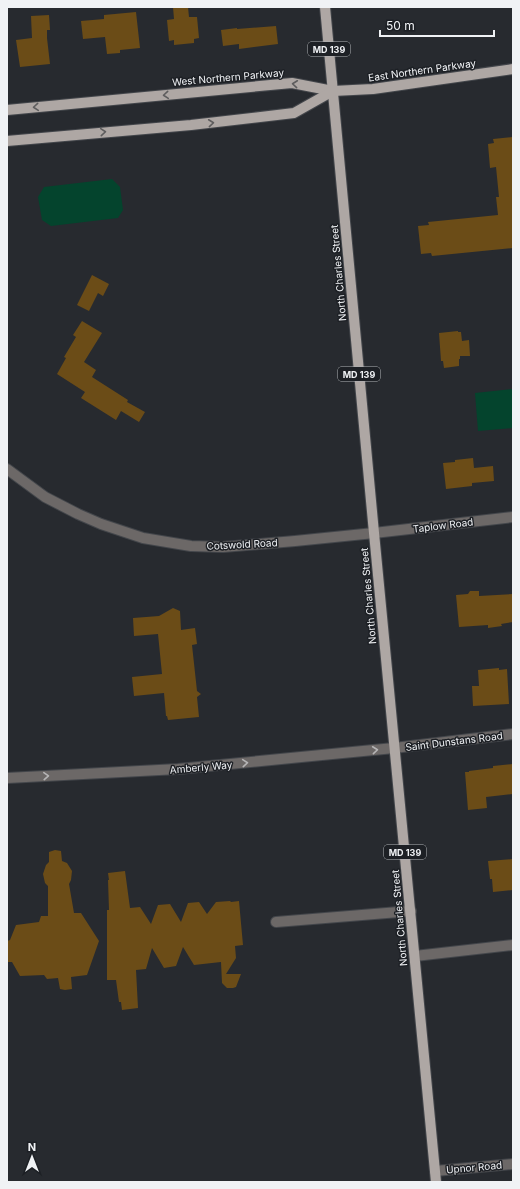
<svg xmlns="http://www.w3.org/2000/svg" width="520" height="1189" viewBox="0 0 520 1189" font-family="Inter,sans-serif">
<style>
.green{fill:#04442d}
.building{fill:#6b4c17}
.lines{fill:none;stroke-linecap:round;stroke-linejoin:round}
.pedestrian-casing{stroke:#43464b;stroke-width:12}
.minor-casing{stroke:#43464b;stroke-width:12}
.primary-casing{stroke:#43464b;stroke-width:12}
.pedestrian{stroke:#6c6867;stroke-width:10}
.minor{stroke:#6c6867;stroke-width:10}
.primary{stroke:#aea7a4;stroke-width:10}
.oneway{stroke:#5e5d5e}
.oneway2{stroke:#b5b4b5}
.labels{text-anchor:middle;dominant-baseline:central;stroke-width:3;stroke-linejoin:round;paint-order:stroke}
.shield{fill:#1d2025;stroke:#b1b3b7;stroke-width:1}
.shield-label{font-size:9px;font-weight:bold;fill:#f0f2f5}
.street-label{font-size:10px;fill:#f0f2f5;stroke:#1d2025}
</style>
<rect width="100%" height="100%" fill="#272a2f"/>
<!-- green -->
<g class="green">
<path d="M112,179L120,187L123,210L118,218L51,226L42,220L38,197L44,187Z"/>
<path d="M513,389V428L478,431L475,393Z"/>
</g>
<!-- building -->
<g class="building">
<path d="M173,7H188L189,17H197L199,38L194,39V43L174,45V40L169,41L167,20L174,19Z"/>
<path d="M136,12L140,48L120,50V53L107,54L105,37L83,39L81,21L104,19V15Z"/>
<path d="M49,15L50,30H47V38L50,64L20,67L16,40L32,38L31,16Z"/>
<path d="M276,26L278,44L239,49V44L223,46L221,30L237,28V29Z"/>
<path d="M513,137V248L432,256L431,253L421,254L418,226L429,225L428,222L498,215L496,197H499L496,167L490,168L488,144L494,143L493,139Z"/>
<path d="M92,275L109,284L103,296L98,293L89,311L77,305Z"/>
<path d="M82,321L102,333L84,362L96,370L92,377L128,400L127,402L145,412L139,422L121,411L116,420L81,398L85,392L57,374L66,358L64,357L76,337L73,335Z"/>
<path d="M458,331V332H461L462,341L469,340L470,356H460V359H459V366L444,368L443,361H441L439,333Z"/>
<path d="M473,458L474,468L493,466L494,481L472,483V486L446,489L443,463L455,462V460Z"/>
<path d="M470,591H479V596L513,594V622L501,624L502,626L488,628V625L459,627L456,595L468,594Z"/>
<path d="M173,608L180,611L181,630L195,628L197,644L192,645L197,691L201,694L197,697L199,717L168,720L167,716H166L164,693L134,696L132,677L162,674L158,634L134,636L133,618L159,616Z"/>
<path d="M499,668V670L507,669L509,704L473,706L472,686H479L478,670Z"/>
<path d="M513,764V794L486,797L487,808L468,810L465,772H469V771L493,768V766Z"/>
<path d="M55,850L61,851L62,861L67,863L72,871L71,880L69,884L74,913H81L99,941L87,975L71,977L72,989L65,990L60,989L58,978L47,979L44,975L20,976L12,962H7V941L10,940L16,925L39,922L41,916H48V886L45,883L43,874L46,865L49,862V852Z"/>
<path d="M513,859V890L493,892L492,879H490L488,861Z"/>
<path d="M125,871L130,908L140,907L151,924L158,905L170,904L181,922L188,903L199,902L207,914L216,902L230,901L231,902L239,901L243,945L235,946L236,958L226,974H241L236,987L233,988H227L222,983L221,962L194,965L183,947L176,966L164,968L152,948L146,969L136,970L138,1008L122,1010L121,1002H119L116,980H107V910H109L108,880H109L108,873Z"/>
</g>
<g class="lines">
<defs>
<path id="pedestrian" d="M276,922L411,911"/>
<g id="minor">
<path d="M7,469L45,497L78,514L101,524L143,538L191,546L223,547L295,541L374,533L513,517"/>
<path d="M7,778L178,769L394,748L513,734"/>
<path d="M415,956L513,945"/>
<path d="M435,1171L513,1164"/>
</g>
<g id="primary">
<path d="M325,7L374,533L436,1182"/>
<path d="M7,110L292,83L333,91L373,89L513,69"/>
<path d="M7,141L191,125L294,113L333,91"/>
</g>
</defs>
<!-- pedestrian casing -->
<use href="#pedestrian" class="pedestrian-casing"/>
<!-- minor casing -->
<use href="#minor" class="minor-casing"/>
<!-- primary casing -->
<use href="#primary" class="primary-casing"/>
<!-- pedestrian -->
<use href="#pedestrian" class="pedestrian"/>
<!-- minor -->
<use href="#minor" class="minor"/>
<!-- primary -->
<use href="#primary" class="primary"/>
</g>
<!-- one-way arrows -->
<defs><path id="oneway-chevron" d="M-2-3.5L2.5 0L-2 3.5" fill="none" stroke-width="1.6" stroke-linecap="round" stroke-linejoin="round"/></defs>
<g class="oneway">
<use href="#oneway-chevron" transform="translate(295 84) rotate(-174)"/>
<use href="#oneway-chevron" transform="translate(166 95) rotate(175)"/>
<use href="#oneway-chevron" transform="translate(36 107) rotate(175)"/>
<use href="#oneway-chevron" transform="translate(211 123) rotate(-6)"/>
<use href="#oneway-chevron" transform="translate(103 132) rotate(-5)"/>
</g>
<g class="oneway2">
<use href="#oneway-chevron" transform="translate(375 750) rotate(-6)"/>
<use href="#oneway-chevron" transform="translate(245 763) rotate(-5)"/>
<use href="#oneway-chevron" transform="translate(46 776) rotate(-3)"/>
</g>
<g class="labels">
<!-- shield labels -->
<g class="shield">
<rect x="308" y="42" width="42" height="14" rx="3"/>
<rect x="338" y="367" width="42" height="14" rx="3"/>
<rect x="384" y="845" width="42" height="14" rx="3"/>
</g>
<g class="shield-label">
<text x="329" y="49">MD 139</text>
<text x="359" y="374">MD 139</text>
<text x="405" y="852">MD 139</text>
</g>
<!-- street labels -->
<g class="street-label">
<text transform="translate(422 70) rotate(-8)">East Northern Parkway</text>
<text transform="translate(228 77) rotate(-5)">West Northern Parkway</text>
<text transform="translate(338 273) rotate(-95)">North Charles Street</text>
<text transform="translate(443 525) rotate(-7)">Taplow Road</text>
<text transform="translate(242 544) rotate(-3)">Cotswold Road</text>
<text transform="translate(368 596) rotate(-95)">North Charles Street</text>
<text transform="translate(454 741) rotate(-7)">Saint Dunstans Road</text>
<text transform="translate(201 767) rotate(-5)">Amberly Way</text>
<text transform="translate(399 918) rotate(-95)">North Charles Street</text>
<text transform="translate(474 1167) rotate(-5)">Upnor Road</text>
</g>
</g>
<!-- border -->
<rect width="520" height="1189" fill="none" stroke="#f0f2f5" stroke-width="16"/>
<!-- north arrow -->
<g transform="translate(32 1157)" stroke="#1d2025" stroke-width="3" paint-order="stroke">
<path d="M0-3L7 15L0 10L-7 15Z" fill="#f0f2f5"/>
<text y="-6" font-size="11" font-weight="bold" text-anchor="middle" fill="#f0f2f5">N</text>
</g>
<!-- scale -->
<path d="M380 30v6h114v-6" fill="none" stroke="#f0f2f5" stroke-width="2"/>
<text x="386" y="30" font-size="12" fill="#f0f2f5" stroke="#1d2025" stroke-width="3" paint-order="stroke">50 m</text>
</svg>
